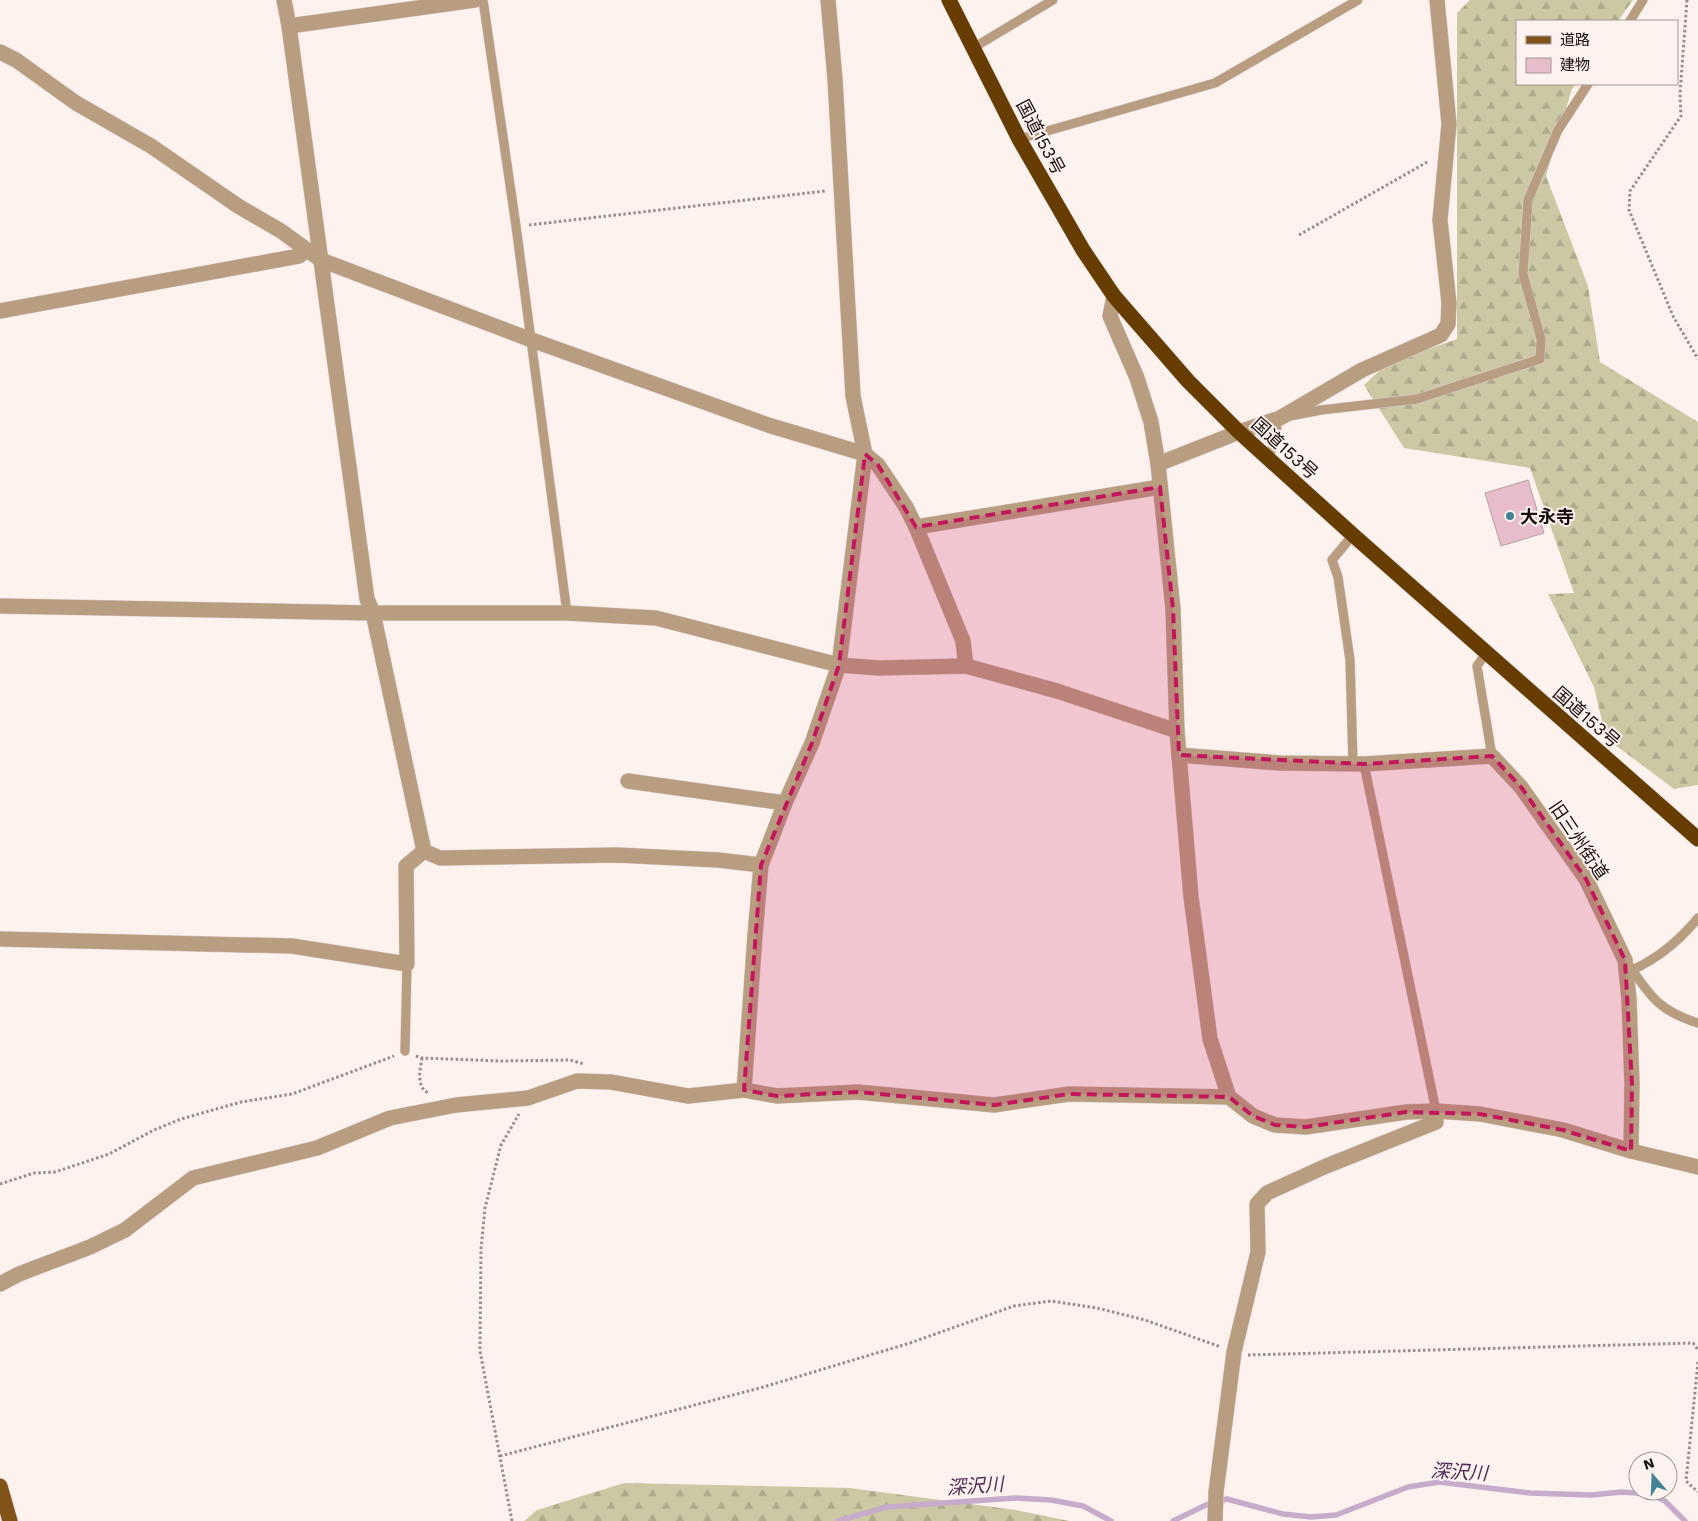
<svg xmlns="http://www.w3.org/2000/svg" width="1698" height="1521" viewBox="0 0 1698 1521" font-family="'Work Sans','Noto Sans JP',sans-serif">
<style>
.forest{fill:url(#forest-firs)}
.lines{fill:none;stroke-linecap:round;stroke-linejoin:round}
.stream{stroke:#c6acca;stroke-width:5.5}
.building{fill:#e7bdcb;stroke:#b79da5}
.lane-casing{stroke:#d9cecb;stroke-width:10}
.street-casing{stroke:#d9cecb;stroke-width:16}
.primary-casing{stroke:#d9cecb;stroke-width:16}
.highway-casing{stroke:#d9cecb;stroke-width:16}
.path{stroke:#978d8a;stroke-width:3;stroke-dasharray:2.5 2.5;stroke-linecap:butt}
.lane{stroke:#b89d81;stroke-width:9}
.street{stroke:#b89d81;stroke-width:15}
.primary{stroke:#825318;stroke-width:15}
.highway{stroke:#663c00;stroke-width:15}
.marked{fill:#c2185b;fill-opacity:0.2;stroke:#c2185b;stroke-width:4;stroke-dasharray:10 6;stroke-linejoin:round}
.poi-dot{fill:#428496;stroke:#fef2ef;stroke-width:2}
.labels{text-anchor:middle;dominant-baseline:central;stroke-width:4;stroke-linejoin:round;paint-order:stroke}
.street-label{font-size:18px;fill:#180f0d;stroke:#fef2ef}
.poi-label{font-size:18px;font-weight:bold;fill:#180f0d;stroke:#fef2ef;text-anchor:start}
.water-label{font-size:19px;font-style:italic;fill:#4e2b53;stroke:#fef2ef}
</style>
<defs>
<pattern id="forest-firs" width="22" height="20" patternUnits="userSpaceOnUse" patternTransform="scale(1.25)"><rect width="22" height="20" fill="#ccc8a4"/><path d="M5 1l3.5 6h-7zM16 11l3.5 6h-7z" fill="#aeab8c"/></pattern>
</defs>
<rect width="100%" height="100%" fill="#fef2ef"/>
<!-- forest -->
<g class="forest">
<path d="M1470,0H1633L1618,21H1517V84H1576L1572,89L1546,176L1588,286L1600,362L1698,422V785L1674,789L1606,738L1594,687L1548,594L1574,593L1530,468L1404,448L1364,385L1387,364L1457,339V13Z"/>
<path d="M624,1483L850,1488L1016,1510L1069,1521H524L537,1510Z"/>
</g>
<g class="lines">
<!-- stream -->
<g class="stream">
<path d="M838,1521L887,1507L1015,1498L1051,1500L1083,1506L1111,1521"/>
<path d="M1173,1521L1206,1505L1227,1499L1283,1514L1311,1517L1336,1515L1408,1487L1439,1482L1530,1493L1591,1495L1622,1492L1650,1494L1665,1501L1685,1521"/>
</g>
</g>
<!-- building -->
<path class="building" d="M1528,480L1544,533L1501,546L1485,493Z"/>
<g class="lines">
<defs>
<g id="lane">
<path d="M483,0L516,226L567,613"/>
<path d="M1630,21L1643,0"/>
<path d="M973,48L1053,0"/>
<path d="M1019,139L1215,83L1358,0"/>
<path d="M1268,458L1275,442L1277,424L1280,418L1321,410L1417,399L1540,359L1541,339L1523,274L1528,200L1558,130L1588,84"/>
<path d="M1353,535L1332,560L1338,577L1350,660L1353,764"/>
<path d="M1486,653L1477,666L1492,756"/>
<path d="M1364,764L1436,1111"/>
<path d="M1628,964C1650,996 1659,1011 1698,1023"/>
<path d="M1632,970C1659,958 1679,941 1698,918"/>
<path d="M405,1051L407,964"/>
</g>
<g id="street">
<path d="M284,0L289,26L367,599L373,613L424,851"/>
<path d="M289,26L475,0"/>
<path d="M0,52L16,60L76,103L151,146L238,206L281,231L321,260L529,339L768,425L865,454L878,465L906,507L916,527L963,641L966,666"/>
<path d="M1114,296L1110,316L1137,378L1151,422L1158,464L1173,609L1177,731L1191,897L1210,1039L1229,1097L1253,1116L1275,1125L1306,1127L1406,1112L1436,1111L1480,1114L1563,1130L1631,1151L1698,1167"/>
<path d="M0,311L299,256L307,250"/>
<path d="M1158,464L1239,432L1280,418L1362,370L1441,335L1448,324L1449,303L1440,220L1449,124L1437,0"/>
<path d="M916,527L1160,487"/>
<path d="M0,606L373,613H567L656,618L839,665L879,668L966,666L1057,691L1177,731"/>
<path d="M1179,755L1280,763L1364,764L1492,756L1521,787L1586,879L1625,960L1629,999L1632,1084L1631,1151"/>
<path d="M628,781L785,803"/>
<path d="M424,851L440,858L617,855L718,860L761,865"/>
<path d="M0,939L292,946L407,964L406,866L424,851"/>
<path d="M744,1090L755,935L761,865L785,803L812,743L839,665L865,454L853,396L835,79L828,0"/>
<path d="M0,1284L19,1274L90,1247L125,1230L193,1178L317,1148L390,1118L456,1105L528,1098L577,1081L611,1082L688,1096L744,1090L777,1096L858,1092L994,1105L1069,1094L1229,1097"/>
<path d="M1215,1521L1216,1492L1234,1352L1258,1252L1257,1204L1267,1193L1324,1167L1436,1122V1111"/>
</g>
<path id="primary" d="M0,1486L10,1521"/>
<path id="highway" d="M949,0L1019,139L1083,250L1114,296L1188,381L1239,432L1353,535L1698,839"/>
</defs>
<!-- lane casing -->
<use href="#lane" class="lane-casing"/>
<!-- street casing -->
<use href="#street" class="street-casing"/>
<!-- primary casing -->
<use href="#primary" class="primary-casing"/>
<!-- highway casing -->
<use href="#highway" class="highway-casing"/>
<!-- path -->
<g class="path">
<path d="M1687,0L1680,94L1681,116L1630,191L1629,210L1673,316L1698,359"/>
<path d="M529,225L825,191"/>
<path d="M1299,235L1429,161"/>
<path d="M416,1056L422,1058L500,1061L570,1060L584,1064"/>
<path d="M422,1058C420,1070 416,1086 428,1093"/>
<path d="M0,1184L34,1173L55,1172L109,1154L154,1130L181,1119L241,1102L292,1094L394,1056"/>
<path d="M1248,1355L1693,1343L1698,1350"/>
<path d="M1698,1362L1686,1481L1698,1492"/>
<path d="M500,1456L760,1388L910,1343L1014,1306L1051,1301L1097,1308L1145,1320L1221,1347"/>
<path d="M512,1521L480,1351L481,1249L485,1208L501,1145L519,1114"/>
</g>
<!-- lane -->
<use href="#lane" class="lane"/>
<!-- street -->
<use href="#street" class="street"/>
<!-- primary -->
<use href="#primary" class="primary"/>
<!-- highway -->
<use href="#highway" class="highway"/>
</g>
<!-- marked area -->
<path class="marked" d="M865,454L878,465L916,527L1160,487L1173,609L1179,755L1364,764L1492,756L1521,787L1586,879L1625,960L1632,1084L1631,1151L1563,1130L1480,1114L1406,1112L1306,1127L1275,1125L1253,1116L1229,1097L1069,1094L994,1105L858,1092L777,1096L744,1090L761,865L812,743L839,665Z"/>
<!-- markers -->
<circle class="poi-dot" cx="1510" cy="516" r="5"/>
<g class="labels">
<!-- street labels -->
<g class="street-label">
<text transform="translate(1041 137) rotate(62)">国道153号</text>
<text transform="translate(1285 448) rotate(42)">国道153号</text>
<text transform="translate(1587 717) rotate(41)">国道153号</text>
<text transform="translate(1579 840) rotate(56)">旧三州街道</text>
</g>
<!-- poi labels -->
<g class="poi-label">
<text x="1520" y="516">大永寺</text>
</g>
<!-- water labels -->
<g class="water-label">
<text transform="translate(1459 1472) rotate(3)">深沢川</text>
<text transform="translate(975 1486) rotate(-4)">深沢川</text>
</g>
</g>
<!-- legend -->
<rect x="1516" y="20" width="162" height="65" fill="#fef2ef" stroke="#a29795"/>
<rect x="1526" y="36" width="25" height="8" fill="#825318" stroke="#a29795"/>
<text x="1560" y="45" font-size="15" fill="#180f0d">道路</text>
<rect x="1526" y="58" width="25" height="15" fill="#e7bdcb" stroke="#a29795"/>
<text x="1560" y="70" font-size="15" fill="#180f0d">建物</text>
<!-- north arrow -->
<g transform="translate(1653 1476) rotate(341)"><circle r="24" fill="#fef2ef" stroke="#a29795"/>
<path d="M0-4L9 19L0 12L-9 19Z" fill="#428496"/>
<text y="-8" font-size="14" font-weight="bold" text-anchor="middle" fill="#180f0d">N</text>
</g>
</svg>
